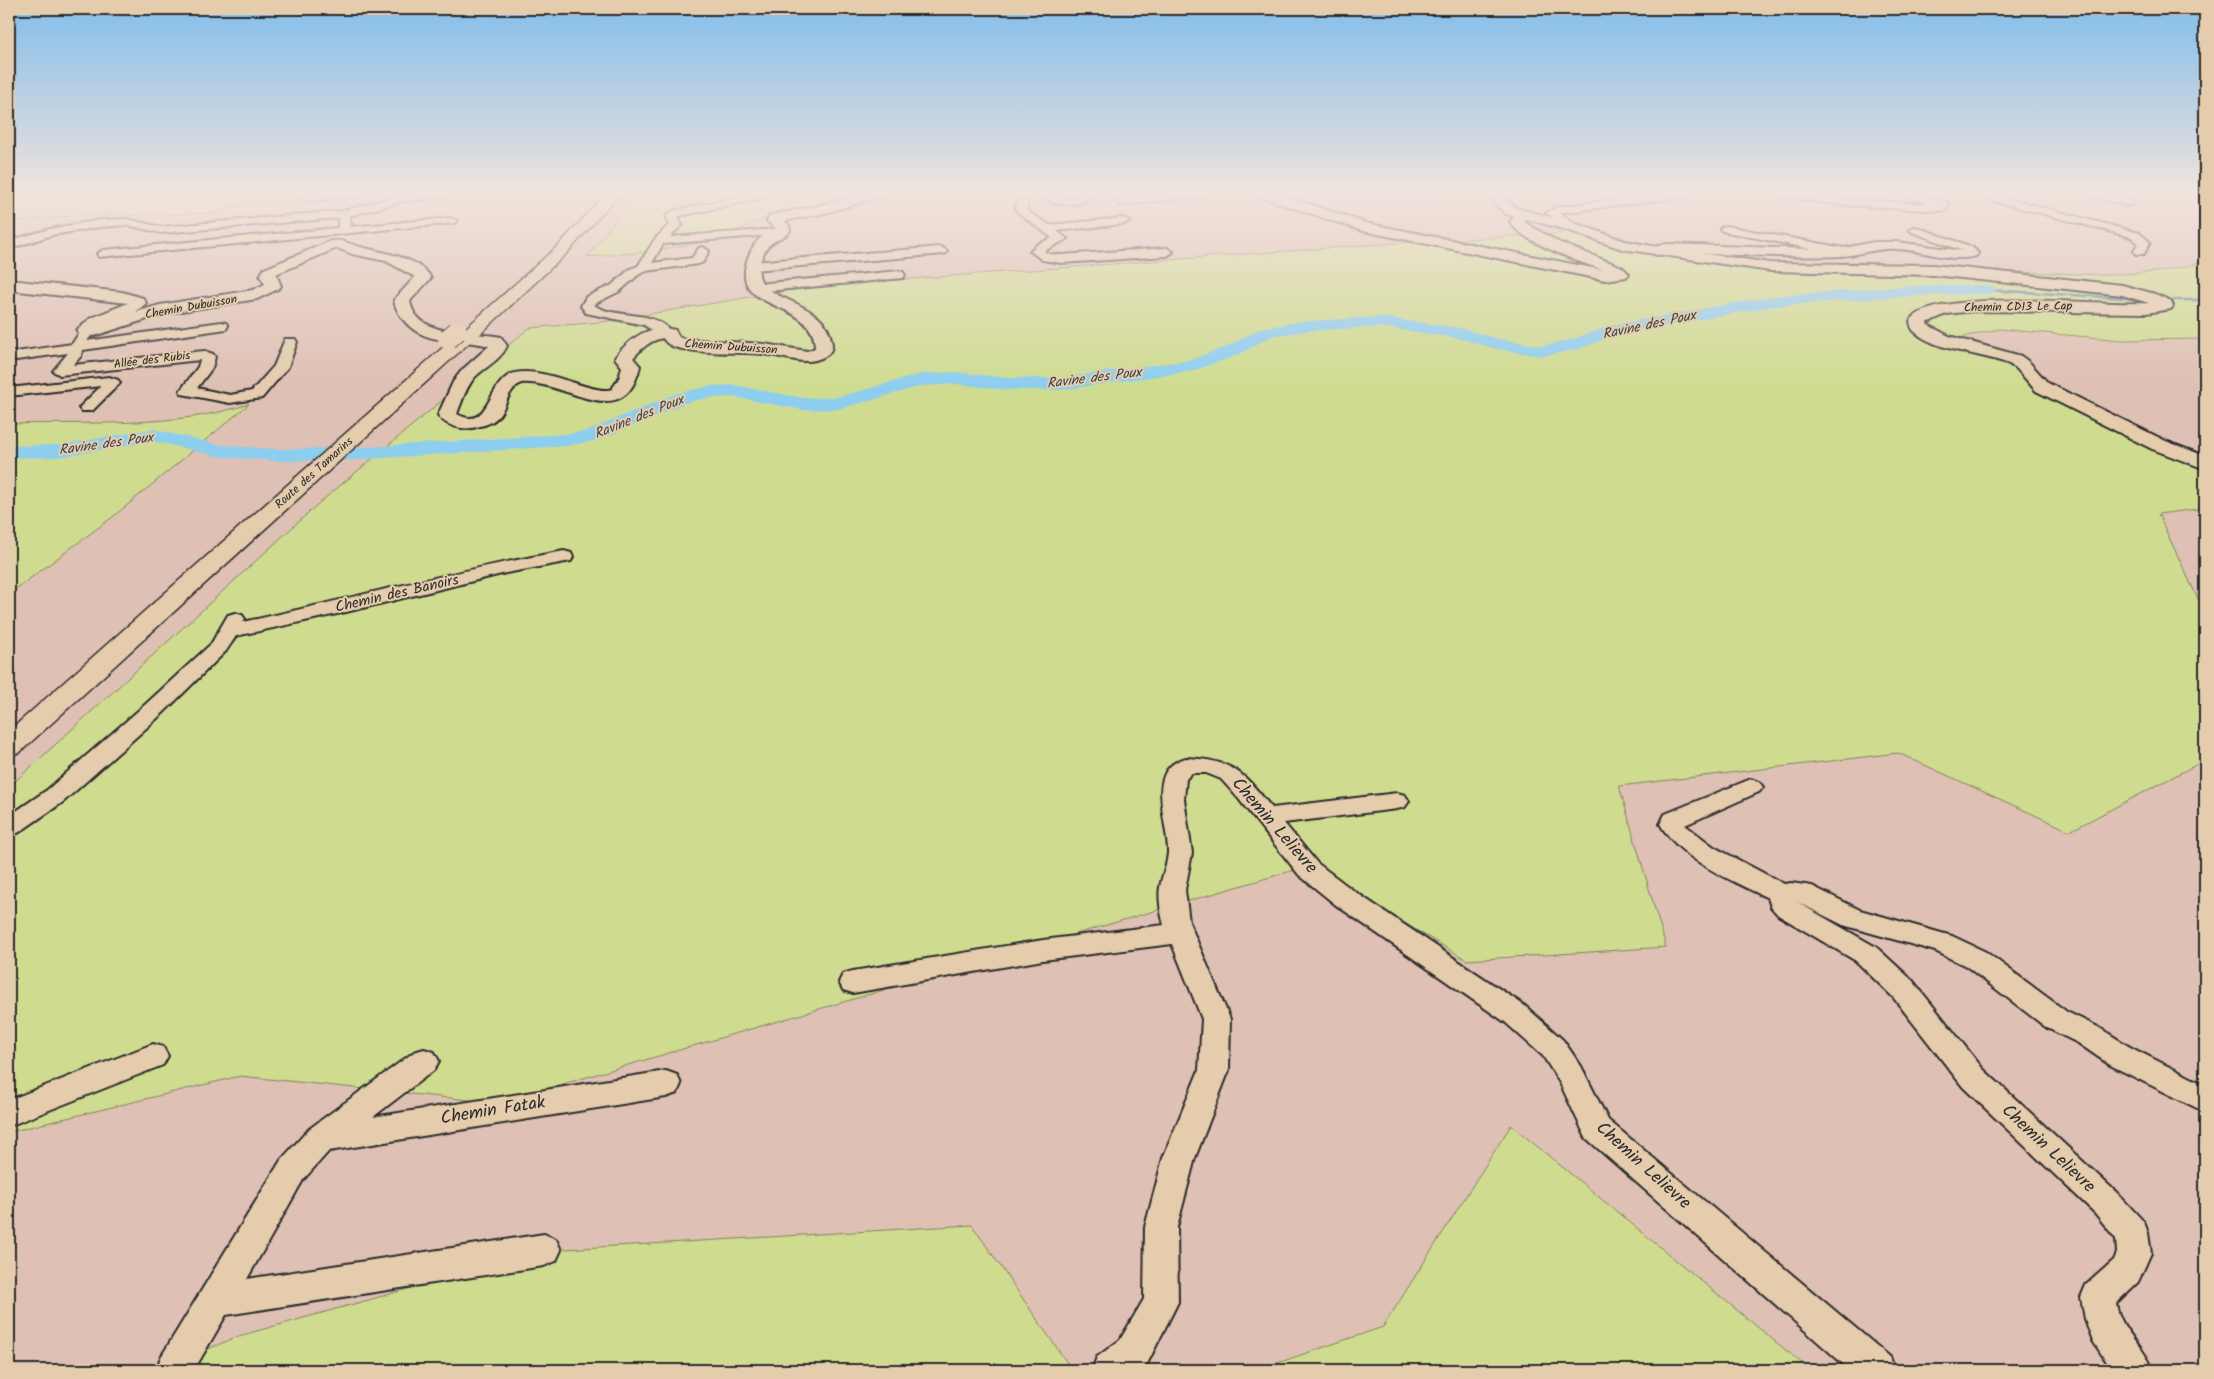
<svg xmlns="http://www.w3.org/2000/svg" width="2214" height="1379" viewBox="0 0 2214 1379" font-family="Kalam,sans-serif">
<style>
.built{fill:#dcb8b9}
.green{fill:#cfdc8f;stroke:#7d845d}
.lines{fill:none;stroke-linecap:round;stroke-linejoin:round}
.stream{stroke:#668da1;stroke-width:2.5}
.river{fill:#8dceef;fill-rule:evenodd}
.minor-casing{stroke:#2b2b2b;stroke-width:4}
.major-casing{stroke:#2b2b2b;stroke-width:4}
.highway-casing{stroke:#2b2b2b;stroke-width:3}
.minor{fill:#e4ccad;fill-rule:evenodd}
.major{fill:#e4ccad;fill-rule:evenodd}
.highway{fill:#e4ccad;fill-rule:evenodd}
.highway-bridge-casing{stroke:#2b2b2b;stroke-width:22;stroke-linecap:butt}
.highway-bridge{stroke:#e4ccad;stroke-width:20}
.labels{text-anchor:middle;dominant-baseline:central;stroke-width:4;stroke-linejoin:round;paint-order:stroke}
.far-street-label{font-size:12px;fill:#2b2b2b;stroke:#e4ccad}
.far-water-label{font-size:14px;font-style:italic;fill:#3a4348;stroke:#e4ccad}
.street-label{font-size:15px;fill:#2b2b2b;stroke:#e4ccad}
.near-street-label{font-size:18px;fill:#2b2b2b;stroke:#e4ccad}
</style>
<rect width="100%" height="100%" fill="#dfc0b4"/>
<filter id="ink" filterUnits="userSpaceOnUse"><feTurbulence type="fractalNoise" baseFrequency=".02" numOctaves="2"/><feDisplacementMap in="SourceGraphic" scale="10" xChannelSelector="R" yChannelSelector="G"/><feConvolveMatrix kernelMatrix="1 2 1 2 8 2 1 2 1" color-interpolation-filters="sRGB"/></filter>
<g filter="url(#ink)">
<!-- built -->
<path class="built" d="M1309,193H1466L1470,195L1356,208L1319,201Z"/>
<!-- green -->
<g class="green">
<path d="M9,193H272L219,213L137,215L94,214L9,222Z"/>
<path d="M637,193H778L773,195L849,200L768,217L714,241L636,253L587,257Z"/>
<path d="M1584,228L1593,232L1659,249L1762,264L1861,262L1991,271L2103,275L2158,272L2205,262V339L2122,340L1999,329L1959,338L2205,469V508L2158,514L2198,599L2205,610V760L2070,831L1898,753L1619,786L1666,947L1467,960L1308,866L498,1103L240,1076L9,1132V787L318,504L529,328L602,322L816,286L1396,243L1555,234Z"/>
<path d="M249,404L114,516L9,594V424C86,422 176,428 249,404Z"/>
<path d="M1511,1125L1810,1370H1257L1383,1327Z"/>
<path d="M972,1225L1072,1370H158L239,1336L548,1250Z"/>
</g>
<g class="lines">
<!-- stream -->
<g class="stream">
<path d="M1988,290L2140,299"/>
<path d="M2167,300H2205"/>
</g>
<!-- river -->
<path class="river" d="M1988,285L1994,287L1996,290L1994,293L1908,296L1775,306L1616,334L1580,349L1542,356L1497,349L1457,338L1380,327L1305,331L1272,336L1238,355L1192,371L1060,390H1008L955,384L922,386L839,409L803,410L734,397L709,398L688,402L599,440L566,446L353,460L278,461L221,457L152,441L60,457L9,458V446L60,445L152,429L221,445L278,449L353,448L566,434L587,431L675,394L709,386L734,385L803,398L838,397L921,374L955,372L1008,378H1060L1189,360L1226,347L1261,328L1305,321L1380,317L1459,328L1499,339L1542,346L1570,340L1612,325L1775,296L1908,286Z"/>
<defs>
<g id="minor">
<path d="M326,193H365L360,196L307,201L302,198L307,195Z"/>
<path d="M421,193H454L449,196L400,202L349,216L351,225L349,227L451,218L457,221L455,223L99,257L97,254L103,250L338,228V218L161,233L127,225L100,227L52,235L9,249V242L16,239L50,229L100,220L127,219L161,227L343,211L398,196Z"/>
<path d="M756,193H776L771,196L680,216L678,217L682,225L670,237L778,229L782,230L784,232L782,234L663,244L652,263L692,258L699,248L703,247L709,251L703,262L699,264L646,271L638,275L620,291L596,303L594,305C615,320 653,308 671,332L669,335H659L644,325L586,313L581,306L586,297L612,285L630,269L638,266L655,239L670,224L666,217L672,211Z"/>
<path d="M1023,193H1035L1028,201L1026,210L1049,225L1124,218L1130,221L1124,224L1057,231L1067,239L1044,251L1049,254L1061,255L1167,248L1173,252L1167,256L1061,263L1042,260L1030,251L1038,244L1052,238L1016,211V203Z"/>
<path d="M1047,193H1057V196C1070,201 1082,193 1095,193C1084,206 1063,207 1048,200Z"/>
<path d="M1174,193H1209L1204,196L1120,205L1115,202L1120,199Z"/>
<path d="M1665,193H1696L1691,196L1559,213L1579,226L1581,228L1579,230L1575,231L1546,213L1557,207Z"/>
<path d="M1779,193H1801L1844,199L1929,204L1899,193H1915L1948,203L1949,205L1946,210L1942,211L1844,205L1784,197L1780,196Z"/>
<path d="M1970,193H1988L2139,233L2150,242L2144,254H2136L2134,251L2138,243L2131,237L1971,195Z"/>
<path d="M2086,193H2104L2133,201L2134,203L2129,206L2087,195Z"/>
<path d="M1726,226L1844,248L1874,242H1897L1963,251L1912,232L1910,230L1912,228L1916,227L1972,247L1978,253L1976,256C1951,263 1923,250 1897,249C1878,247 1860,255 1841,256C1783,258 1724,254 1666,252L1656,255L1650,251L1652,248L1665,244L1811,249L1722,231L1720,229L1722,227Z"/>
<path d="M941,247L947,251L945,254L753,270L747,266L753,262Z"/>
<path d="M899,271L903,272L905,275L903,278L757,292L751,288L757,284Z"/>
<path d="M221,322L226,323L228,326L226,329L83,350L81,356L73,365L204,351L213,354L215,357L212,368L197,388L230,395L252,391L274,366L285,339H295L297,342L288,367L262,398L230,403L182,394L180,391L198,367L200,360L60,375L53,371L68,353L9,361V353L72,344L82,329L87,328L94,332L87,341Z"/>
<path d="M109,377L118,380L120,383L92,411H82L79,408L101,386L9,396V388Z"/>
<path d="M564,551L571,553L573,557L571,561L506,573L346,612L236,636L226,651L163,713L63,802L18,833L9,835V816L47,790L147,703L211,644L228,615L235,613L242,615L245,619L243,622C350,599 456,570 564,551Z"/>
<path d="M1186,758C1234,760 1243,773 1272,808L1397,793L1405,795L1409,801L1405,807L1397,809L1284,823L1317,863L1354,891L1525,1006L1563,1040L1581,1066L1608,1120L1890,1357L1895,1370H1850L1586,1138L1560,1083L1543,1056L1505,1022L1336,905L1299,875L1238,798L1221,779L1206,773H1192L1186,779L1184,799L1192,853L1185,890L1189,922L1230,1019L1229,1070L1195,1158L1177,1227L1178,1302L1146,1366L1139,1370H1092L1097,1357L1120,1340L1144,1299L1145,1227L1163,1158L1199,1070L1202,1019L1172,944L1043,960L853,993L843,990L839,982L843,974L853,971L1043,940L1164,925C1161,915 1158,897 1160,887C1162,876 1167,864 1168,853C1169,824 1143,769 1186,758Z"/>
<path d="M1751,779L1759,782L1763,787L1759,792L1685,825L1714,847L1784,884L1791,883L1812,886L1860,910L1952,936L1986,952L2067,1012L2098,1027L2130,1047L2205,1085V1112L2110,1065L2078,1043L2047,1028L1966,966L1935,951L1843,925L1797,902L1876,947L1913,981L1983,1069L2117,1193L2144,1222L2148,1233L2151,1253L2138,1282L2116,1303C2120,1331 2144,1345 2153,1370H2112L2093,1341L2085,1319L2081,1297L2086,1285L2114,1260L2117,1253L2116,1239L2095,1213L1963,1087L1893,997L1856,961L1778,915L1771,907L1768,898C1731,880 1682,861 1660,824L1665,814Z"/>
<path d="M153,1044L163,1047L168,1056L163,1065L9,1126V1100Z"/>
<path d="M424,1049L434,1052L439,1061L434,1070L373,1117L666,1071L677,1075L681,1084L677,1093L666,1097L329,1151L303,1180L247,1279L544,1234L556,1239L561,1250L556,1261L544,1266L226,1315L194,1370H156L161,1357L281,1160L309,1129L414,1052Z"/>
</g>
<g id="major">
<path d="M864,193H884L883,196L825,213L784,221L789,225L790,231C784,239 772,239 766,249C732,308 826,289 832,344C833,356 817,361 807,361C792,361 777,355 762,354C738,352 699,354 678,348C671,346 666,344 663,338C650,340 641,349 633,358L640,366C624,436 565,379 521,383C500,394 511,420 480,426C474,428 467,429 461,428C451,426 443,423 438,415L453,382L462,370L489,346C459,337 424,348 402,318C398,312 395,307 394,300L415,277L386,261L352,254L337,248L276,274L281,286L278,289L257,299L163,314L94,336L79,334L77,330L91,318L128,303L9,290V280L122,292L143,298L146,303L136,312L160,305L253,290L265,284L260,276L264,269L331,241C342,239 350,245 361,247C382,253 420,257 431,278L410,301C416,339 474,331 501,337L507,346C501,360 485,367 475,377C466,387 462,401 457,414C490,433 487,380 515,373C545,366 595,396 612,389L619,378L622,367L615,358C629,338 650,324 675,330L679,337L684,339L764,344L807,351L815,348C815,296 727,315 748,258C753,244 761,234 776,229L767,221L770,215L818,206Z"/>
<path d="M1257,193H1277L1365,223L1603,270C1583,263 1518,241 1510,221L1515,216L1506,214L1484,193H1498L1516,208L1580,225L1625,241L1652,246L1770,263L1933,265L2122,285L2155,294L2171,301L2173,306L2171,309L2146,313L1975,311L1946,314L1927,323L1928,325L1949,336L2021,356L2029,362L2048,383L2166,441L2205,456V469L2152,449L2036,391L2017,369L2009,364C1981,353 1936,351 1915,332C1911,329 1911,325 1910,321C1933,287 2105,306 2149,303L2122,295L1933,275L1770,271L1622,249L1570,231L1527,219L1524,222L1558,242L1622,267L1629,274L1626,277L1605,280L1363,231L1258,196Z"/>
</g>
<path id="highway" d="M606,193H620L569,251L478,336L470,337L472,339L469,343L19,753L9,755V731L457,335L465,334L463,332L466,328L559,245Z"/>
</defs>
<!-- minor casing -->
<use href="#minor" class="minor-casing"/>
<!-- major casing -->
<use href="#major" class="major-casing"/>
<!-- highway casing -->
<use href="#highway" class="highway-casing"/>
<!-- minor -->
<use href="#minor" class="minor"/>
<!-- major -->
<use href="#major" class="major"/>
<!-- highway -->
<use href="#highway" class="highway"/>
<defs>
<path id="highway-bridge" d="M448,339L457,331"/>
</defs>
<!-- highway-bridge casing -->
<use href="#highway-bridge" class="highway-bridge-casing"/>
<!-- highway-bridge -->
<use href="#highway-bridge" class="highway-bridge"/>
</g>
</g>
<!-- sky -->
<linearGradient id="sky" x2="0" y2="1"><stop stop-color="#83beeb"/><stop offset="0.5" stop-color="#f1e3dd"/><stop offset="1" stop-color="#f1e3dd" stop-opacity="0"/></linearGradient>
<rect width="2214" height="386" fill="url(#sky)"/>
<g class="labels">
<!-- far-street labels -->
<g class="far-street-label">
<text transform="translate(191 307) rotate(-10)">Chemin Dubuisson</text>
<text transform="translate(2018 307) rotate(-1)">Chemin CD13 Le Cap</text>
<text transform="translate(731 347) rotate(4)">Chemin Dubuisson</text>
<text transform="translate(152 360) rotate(-7)">Allée des Rubis</text>
<text transform="translate(314 473) rotate(-42)">Route des Tamarins</text>
</g>
<!-- far-water labels -->
<g class="far-water-label">
<text transform="translate(1649 325) rotate(-12)">Ravine des Poux</text>
<text transform="translate(1094 378) rotate(-7)">Ravine des Poux</text>
<text transform="translate(639 417) rotate(-22)">Ravine des Poux</text>
<text transform="translate(106 444) rotate(-8)">Ravine des Poux</text>
</g>
<!-- street labels -->
<g class="street-label">
<text transform="translate(397 594) rotate(-13)">Chemin des Banoirs</text>
</g>
<!-- near-street labels -->
<g class="near-street-label">
<text transform="translate(1274 826) rotate(49)">Chemin Lelievre</text>
<text transform="translate(493 1111) rotate(-9)">Chemin Fatak</text>
<text transform="translate(2048 1149) rotate(43)">Chemin Lelievre</text>
<text transform="translate(1643 1166) rotate(42)">Chemin Lelievre</text>
</g>
</g>
<!-- margin -->
<rect width="2214" height="1379" fill="none" stroke="#e4ccad" stroke-width="30"/>
<rect x="15" y="15" width="2184" height="1349" fill="none" stroke="#2b2b2b" stroke-width="2" filter="url(#ink)"/>
</svg>
